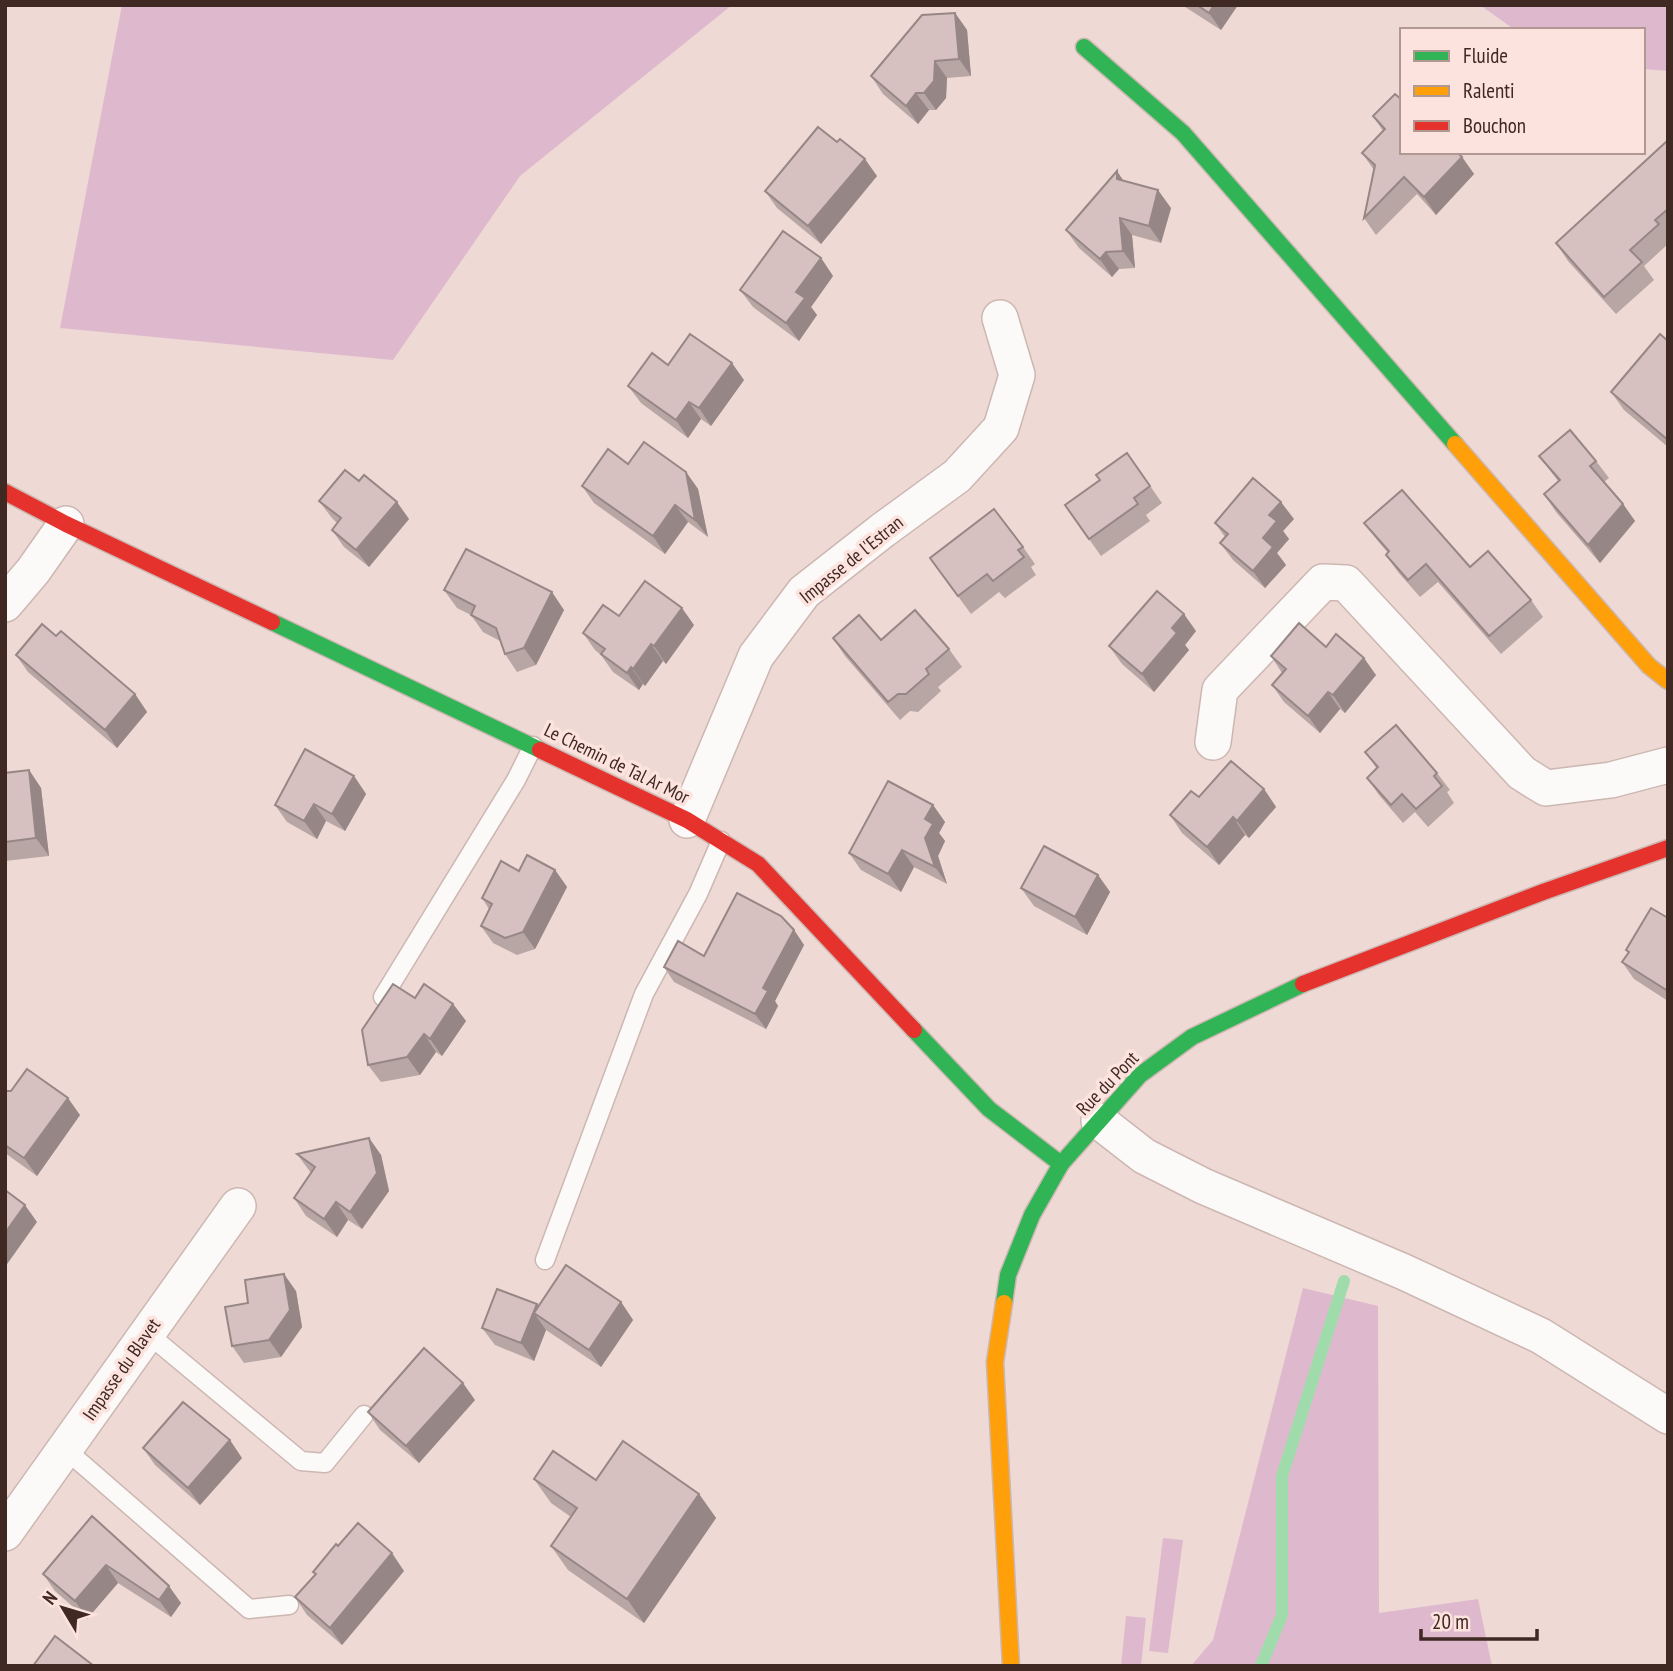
<svg xmlns="http://www.w3.org/2000/svg" width="1673" height="1671" viewBox="0 0 1673 1671" font-family="'PT Sans Narrow',sans-serif">
<style>
.green{fill:#deb9ce}
.lines{fill:none;stroke-linecap:round;stroke-linejoin:round}
.stream{stroke:#a0dcab;stroke-width:12}
.lane-casing{stroke:#ccb7b2;stroke-width:21}
.street-casing{stroke:#ccb7b2;stroke-width:38}
.fast-casing{stroke:#ccb7b2;stroke-width:19}
.slow-casing{stroke:#ccb7b2;stroke-width:19}
.jam-casing{stroke:#ccb7b2;stroke-width:19}
.lane{stroke:#fcf9f9;stroke-width:18}
.street{stroke:#fcf9f9;stroke-width:35}
.fast{stroke:#30b455;stroke-width:16}
.slow{stroke:#ff9f0a;stroke-width:16}
.jam{stroke:#e5322d;stroke-width:16}
.wall{fill:#b8a6a5}
.shaded-wall{fill:#968786}
.building{fill:#d6c1c0;stroke:#968786;stroke-width:2}
.labels{text-anchor:middle;dominant-baseline:central;stroke-width:7;stroke-linejoin:round;paint-order:stroke}
.street-label{font-size:19px;fill:#402823;stroke:#fde3dd}
</style>
<rect width="100%" height="100%" fill="#eed9d4"/>
<!-- green -->
<g class="green">
<path d="M122,5H732L520,176L393,360L60,328Z"/>
<path d="M1480,5H1668V71L1643,69V30H1515Z"/>
<path d="M1303,1288L1378,1306L1379,1613L1478,1599L1492,1666H1191L1213,1640Z"/>
<path d="M1163,1538L1183,1540L1168,1653L1149,1651Z"/>
<path d="M1126,1616L1146,1618L1141,1666H1121Z"/>
</g>
<g class="lines">
<!-- stream -->
<path class="stream" d="M1261,1666L1282,1615V1476L1344,1281"/>
<defs>
<g id="lane">
<path d="M383,997L516,780L533,746"/>
<path d="M545,1260L644,994L698,894L721,841"/>
<path d="M147,1333L301,1461L325,1463L364,1415"/>
<path d="M65,1449L249,1609L289,1605"/>
</g>
<g id="street">
<path d="M5,604L33,571L66,524"/>
<path d="M1213,742L1220,690L1323,582L1346,583L1522,773L1546,788L1611,780L1668,765"/>
<path d="M687,820L756,656L804,592L883,530L957,476L1001,428L1017,375L1000,318"/>
<path d="M1099,1121L1144,1156L1203,1186L1404,1272L1541,1336L1668,1416"/>
<path d="M5,1533L238,1206"/>
</g>
<g id="fast">
<path d="M1084,47L1183,133L1455,444"/>
<path d="M272,622L540,750"/>
<path d="M914,1030L989,1109L1061,1164"/>
<path d="M1004,1303L1008,1275L1032,1215L1061,1164L1140,1075L1192,1037L1303,984"/>
</g>
<g id="slow">
<path d="M1455,444L1649,666L1668,681"/>
<path d="M1004,1303L995,1362L1011,1666"/>
</g>
<g id="jam">
<path d="M5,492L66,524L272,622"/>
<path d="M540,750L687,820L758,864L914,1030"/>
<path d="M1303,984L1543,892L1668,848"/>
</g>
</defs>
<!-- lane casing -->
<use href="#lane" class="lane-casing"/>
<!-- street casing -->
<use href="#street" class="street-casing"/>
<!-- fast casing -->
<use href="#fast" class="fast-casing"/>
<!-- slow casing -->
<use href="#slow" class="slow-casing"/>
<!-- jam casing -->
<use href="#jam" class="jam-casing"/>
<!-- lane -->
<use href="#lane" class="lane"/>
<!-- street -->
<use href="#street" class="street"/>
<!-- fast -->
<use href="#fast" class="fast"/>
<!-- slow -->
<use href="#slow" class="slow"/>
<!-- jam -->
<use href="#jam" class="jam"/>
</g>
<!-- wall -->
<g class="wall">
<path d="M1182,5H1238L1221,30Z"/>
<path d="M955,13L967,30L971,76L947,78L946,98L936,110H929L918,124L883,94L871,76Z"/>
<path d="M1373,116L1462,157L1474,174L1436,215L1417,194L1376,235L1364,218L1374,170L1362,153L1383,131Z"/>
<path d="M1668,144V244L1644,266L1654,280L1616,314L1568,261L1556,243Z"/>
<path d="M877,176L821,244L777,208L765,191Z"/>
<path d="M1124,181L1171,208L1161,243L1132,235L1135,268L1119,269L1112,277L1079,248L1066,230Z"/>
<path d="M821,258L833,276L811,307L817,315L799,341L753,307L740,290Z"/>
<path d="M1668,341V447L1624,410L1611,392Z"/>
<path d="M668,365L744,380L711,426L701,419L688,438L641,403L628,386Z"/>
<path d="M1127,453L1162,503L1146,515L1150,521L1101,556L1065,505L1100,480Z"/>
<path d="M1539,456L1596,461L1609,478L1604,482L1623,504L1635,521L1600,563L1556,512L1544,494L1558,481Z"/>
<path d="M628,464L686,472L698,489L708,537L688,522L665,554L594,503L582,486Z"/>
<path d="M319,501L409,519L369,567L344,547L332,530L337,523L332,518Z"/>
<path d="M1294,519L1283,531L1289,539L1277,553L1286,565L1265,588L1233,560L1220,543L1225,537L1215,523Z"/>
<path d="M1364,523L1470,567L1531,600L1543,617L1501,654L1438,582L1420,597L1398,572L1386,555L1388,553L1377,540Z"/>
<path d="M1023,547L1035,564L1031,567L1036,575L1005,598L999,592L971,614L930,558Z"/>
<path d="M444,590L564,610L536,665L517,672L505,654L500,641L483,632L471,615L457,608Z"/>
<path d="M619,616L694,625L666,664L663,661L645,686L643,684L639,690L613,672L601,655L595,650L583,633Z"/>
<path d="M1196,631L1185,645L1189,650L1154,692L1122,664L1109,646Z"/>
<path d="M56,636L135,694L147,712L117,748L28,672L16,655Z"/>
<path d="M833,638L881,640L949,649L962,667L938,687L941,691L918,712L910,711L900,720L845,656Z"/>
<path d="M1326,647L1376,675L1345,713L1340,709L1320,733L1284,702L1272,685L1282,673L1271,656Z"/>
<path d="M1365,752L1437,773L1450,790L1447,792L1454,803L1428,827L1415,812L1403,823L1379,795L1367,778L1377,769Z"/>
<path d="M29,770L41,788L49,856L5,861V773Z"/>
<path d="M354,776L366,794L345,831L326,821L317,839L287,822L275,805Z"/>
<path d="M1264,789L1276,807L1249,838L1245,835L1219,865L1182,833L1170,815L1199,797Z"/>
<path d="M933,805L945,822L939,833L945,841L938,856L947,884L914,867L901,892L861,870L849,853Z"/>
<path d="M555,870L567,887L535,949L517,955L493,943L481,926L489,909L482,898L519,871Z"/>
<path d="M1098,875L1110,892L1087,935L1034,906L1021,888Z"/>
<path d="M1668,918V1001L1634,979L1622,962L1628,953L1626,950Z"/>
<path d="M794,930L804,945L775,1001L778,1006L766,1029L674,982L664,967Z"/>
<path d="M415,998L453,1004L466,1021L442,1056L436,1052L420,1075L381,1082L368,1065Z"/>
<path d="M5,1091L80,1115L37,1176L5,1153Z"/>
<path d="M369,1138L381,1155L389,1191L362,1229L348,1220L337,1237L306,1216L294,1198L311,1173L297,1154Z"/>
<path d="M296,1291L302,1327L281,1357L244,1363L232,1346L248,1303Z"/>
<path d="M621,1302L633,1320L601,1367L546,1330L534,1361L495,1345L482,1328L537,1304L538,1306Z"/>
<path d="M475,1400L419,1463L380,1430L368,1412Z"/>
<path d="M143,1448L242,1458L200,1505L155,1465Z"/>
<path d="M534,1479L699,1494L716,1518L644,1623L568,1570L551,1546L571,1517L551,1503Z"/>
<path d="M92,1516L181,1603L171,1617L118,1583L87,1619L55,1591L43,1574Z"/>
<path d="M338,1546L404,1571L342,1645L307,1615L295,1597L315,1575L313,1572Z"/>
</g>
<!-- shaded-wall -->
<g class="shaded-wall">
<path d="M1214,5H1238L1221,30L1209,13Z"/>
<path d="M955,13L967,30L971,76L959,59Z"/>
<path d="M935,61L947,78L946,98L936,110L924,93Z"/>
<path d="M916,93L929,110L918,124L906,106Z"/>
<path d="M1462,157L1474,174L1436,215L1424,197Z"/>
<path d="M865,159L877,176L821,244L808,226Z"/>
<path d="M1117,171L1129,189L1117,179Z"/>
<path d="M1158,190L1171,208L1161,243L1149,226Z"/>
<path d="M1120,218L1132,235L1135,268L1123,251Z"/>
<path d="M1106,252L1119,269L1112,277L1100,259Z"/>
<path d="M821,258L833,276L811,307L817,315L799,341L786,323L796,292Z"/>
<path d="M732,363L744,380L711,426L699,408Z"/>
<path d="M689,402L701,419L688,438L676,420Z"/>
<path d="M686,472L698,489L708,537L695,520Z"/>
<path d="M397,502L409,519L369,567L356,550Z"/>
<path d="M1281,502L1294,519L1283,531L1289,539L1277,553L1286,565L1265,588L1253,571L1269,515Z"/>
<path d="M1623,504L1635,521L1600,563L1588,545Z"/>
<path d="M675,505L688,522L665,554L653,536Z"/>
<path d="M552,592L564,610L536,665L524,648Z"/>
<path d="M682,608L694,625L666,664L654,646Z"/>
<path d="M1184,614L1196,631L1185,645L1189,650L1154,692L1142,674L1172,628Z"/>
<path d="M651,644L663,661L645,686L633,669Z"/>
<path d="M1364,658L1376,675L1345,713L1333,695Z"/>
<path d="M631,667L643,684L639,690L627,673Z"/>
<path d="M1328,692L1340,709L1320,733L1308,716Z"/>
<path d="M135,694L147,712L117,748L105,730Z"/>
<path d="M29,770L41,788L49,856L36,838Z"/>
<path d="M354,776L366,794L345,831L332,814Z"/>
<path d="M1264,789L1276,807L1249,838L1237,821Z"/>
<path d="M314,804L326,821L317,839L304,821Z"/>
<path d="M933,805L945,822L939,833L945,841L938,856L947,884L935,867L925,838V819Z"/>
<path d="M1233,817L1245,835L1219,865L1207,847Z"/>
<path d="M902,850L914,867L901,892L888,874Z"/>
<path d="M555,870L567,887L535,949L523,932Z"/>
<path d="M1098,875L1110,892L1087,935L1075,917Z"/>
<path d="M794,930L804,945L775,1001L778,1006L766,1029L755,1014L763,988Z"/>
<path d="M453,1004L466,1021L442,1056L430,1039Z"/>
<path d="M424,1034L436,1052L420,1075L407,1057Z"/>
<path d="M68,1098L80,1115L37,1176L24,1158Z"/>
<path d="M369,1138L381,1155L389,1191L362,1229L350,1212Z"/>
<path d="M336,1202L348,1220L337,1237L324,1219Z"/>
<path d="M25,1205L37,1222L5,1267V1233Z"/>
<path d="M284,1274L296,1291L302,1327L281,1357L269,1340Z"/>
<path d="M621,1302L633,1320L601,1367L589,1350Z"/>
<path d="M537,1304L549,1322L534,1313L546,1330L534,1361L521,1343Z"/>
<path d="M463,1383L475,1400L419,1463L406,1446Z"/>
<path d="M230,1440L242,1458L200,1505L188,1488Z"/>
<path d="M699,1494L716,1518L644,1623L627,1599Z"/>
<path d="M392,1553L404,1571L342,1645L330,1628Z"/>
<path d="M106,1565L118,1583L87,1619L75,1601Z"/>
<path d="M169,1586L181,1603L171,1617L159,1600Z"/>
</g>
<!-- building -->
<g class="building">
<path d="M1197,5H1214L1209,13Z"/>
<path d="M955,13L959,59L935,61L934,81L924,93H916L906,106L871,76L922,15Z"/>
<path d="M1395,94L1402,100V152H1457L1462,157L1424,197L1404,177L1364,218L1375,165L1362,153L1385,129L1373,116Z"/>
<path d="M818,127L837,142L840,139L865,159L808,226L765,191Z"/>
<path d="M1666,142L1668,144V209L1655,220L1659,224L1630,250L1642,262L1604,297L1556,243Z"/>
<path d="M1117,171V179L1158,190L1149,226L1120,218L1123,251L1106,252L1100,259L1066,230Z"/>
<path d="M783,231L821,258L796,292L805,298L786,323L740,290Z"/>
<path d="M690,334L732,363L699,408L689,402L676,420L628,386L652,353L668,365Z"/>
<path d="M1660,334L1668,341V440L1611,392Z"/>
<path d="M1570,430L1596,461L1590,466L1623,504L1588,545L1544,494L1560,480L1539,456Z"/>
<path d="M644,442L686,472L695,520L675,505L653,536L582,486L608,449L628,464Z"/>
<path d="M1127,453L1150,486L1134,498L1138,504L1089,539L1065,505L1100,480L1096,475Z"/>
<path d="M345,470L359,481L364,475L397,502L356,550L332,530L341,518L319,501Z"/>
<path d="M1253,478L1281,502L1269,515L1277,521L1263,538L1273,547L1253,571L1220,543L1228,534L1215,523Z"/>
<path d="M1402,490L1470,567L1488,551L1531,600L1489,636L1426,564L1408,580L1386,555L1389,551L1364,523Z"/>
<path d="M994,509L1023,547L1018,550L1024,557L993,581L987,574L958,596L930,558Z"/>
<path d="M466,549L552,592L524,648L505,654L496,628L471,615L475,606L444,590Z"/>
<path d="M645,581L682,608L654,646L651,644L633,669L631,667L627,673L601,654L605,649L583,633L603,605L619,616Z"/>
<path d="M1157,591L1184,614L1172,628L1177,633L1142,674L1109,646Z"/>
<path d="M915,610L949,649L926,669L929,674L906,694H898L888,702L833,638L859,615L881,640Z"/>
<path d="M1299,623L1326,647L1336,634L1364,658L1333,695L1328,692L1308,716L1272,685L1286,669L1271,656Z"/>
<path d="M42,624L56,636L61,631L135,694L105,730L16,655Z"/>
<path d="M1396,725L1437,773L1434,776L1442,786L1416,809L1402,794L1391,805L1367,778L1378,767L1365,752Z"/>
<path d="M305,749L354,776L332,814L314,804L304,821L275,805Z"/>
<path d="M1231,761L1264,789L1237,821L1233,817L1207,847L1170,815L1191,791L1199,797Z"/>
<path d="M29,770L36,838L5,842V773Z"/>
<path d="M888,781L933,805L925,819L933,824L925,838L935,867L902,850L888,874L849,853Z"/>
<path d="M1044,846L1098,875L1075,917L1021,888Z"/>
<path d="M527,855L555,870L523,932L505,938L481,926L492,904L482,898L501,861L519,871Z"/>
<path d="M737,893L781,916L794,930L763,988L768,991L755,1014L664,967L678,941L704,956Z"/>
<path d="M1651,908L1668,918V991L1622,962L1629,952L1626,950Z"/>
<path d="M393,984L415,998L424,984L453,1004L430,1039L424,1034L407,1057L368,1065L362,1030Z"/>
<path d="M27,1069L68,1098L24,1158L5,1145V1091H11Z"/>
<path d="M369,1138L377,1173L350,1212L336,1202L324,1219L294,1198L315,1167L297,1154Z"/>
<path d="M5,1190L25,1205L5,1233Z"/>
<path d="M566,1265L621,1302L589,1350L534,1313Z"/>
<path d="M284,1274L290,1310L269,1340L232,1346L225,1307L248,1303L245,1280Z"/>
<path d="M497,1289L537,1304L521,1343L482,1328Z"/>
<path d="M424,1348L463,1383L406,1446L368,1412Z"/>
<path d="M183,1402L230,1440L188,1488L143,1448Z"/>
<path d="M623,1441L699,1494L627,1599L551,1546L577,1508L534,1479L553,1451L596,1480Z"/>
<path d="M92,1516L169,1586L159,1600L106,1565L75,1601L43,1574Z"/>
<path d="M358,1523L392,1553L330,1628L295,1597L316,1574L313,1572L336,1544L338,1546Z"/>
<path d="M55,1636L94,1666H33Z"/>
</g>
<g class="labels">
<!-- street labels -->
<g class="street-label">
<text transform="translate(851 559) rotate(-39)">Impasse de l'Estran</text>
<text transform="translate(617 763) rotate(26)">Le Chemin de Tal Ar Mor</text>
<text transform="translate(1107 1083) rotate(-46)">Rue du Pont</text>
<text transform="translate(121 1369) rotate(-55)">Impasse du Blavet</text>
</g>
</g>
<!-- border -->
<rect width="1673" height="1671" fill="none" stroke="#402823" stroke-width="14"/>
<!-- legend -->
<rect x="1400" y="28" width="245" height="126" fill="#fde3dd" stroke="#b19893" stroke-width="2"/>
<rect x="1414" y="51" width="35" height="10" fill="#30b455" stroke="#b19893" stroke-width="2"/>
<text x="1463" y="63" font-size="21" fill="#402823">Fluide</text>
<rect x="1414" y="86" width="35" height="10" fill="#ff9f0a" stroke="#b19893" stroke-width="2"/>
<text x="1463" y="98" font-size="21" fill="#402823">Ralenti</text>
<rect x="1414" y="121" width="35" height="10" fill="#e5322d" stroke="#b19893" stroke-width="2"/>
<text x="1463" y="133" font-size="21" fill="#402823">Bouchon</text>
<!-- north arrow -->
<g transform="translate(63 1608) rotate(308)" stroke="#fde3dd" stroke-width="5" paint-order="stroke">
<path d="M0-5L12 26L0 18L-12 26Z" fill="#402823"/>
<text y="-10" font-size="19" font-weight="bold" text-anchor="middle" fill="#402823">N</text>
</g>
<!-- scale -->
<path d="M1421 1629v10h116v-10" fill="none" stroke="#402823" stroke-width="3.5"/>
<text x="1432" y="1629" font-size="21" fill="#402823" stroke="#fde3dd" stroke-width="5" paint-order="stroke">20 m</text>
</svg>
